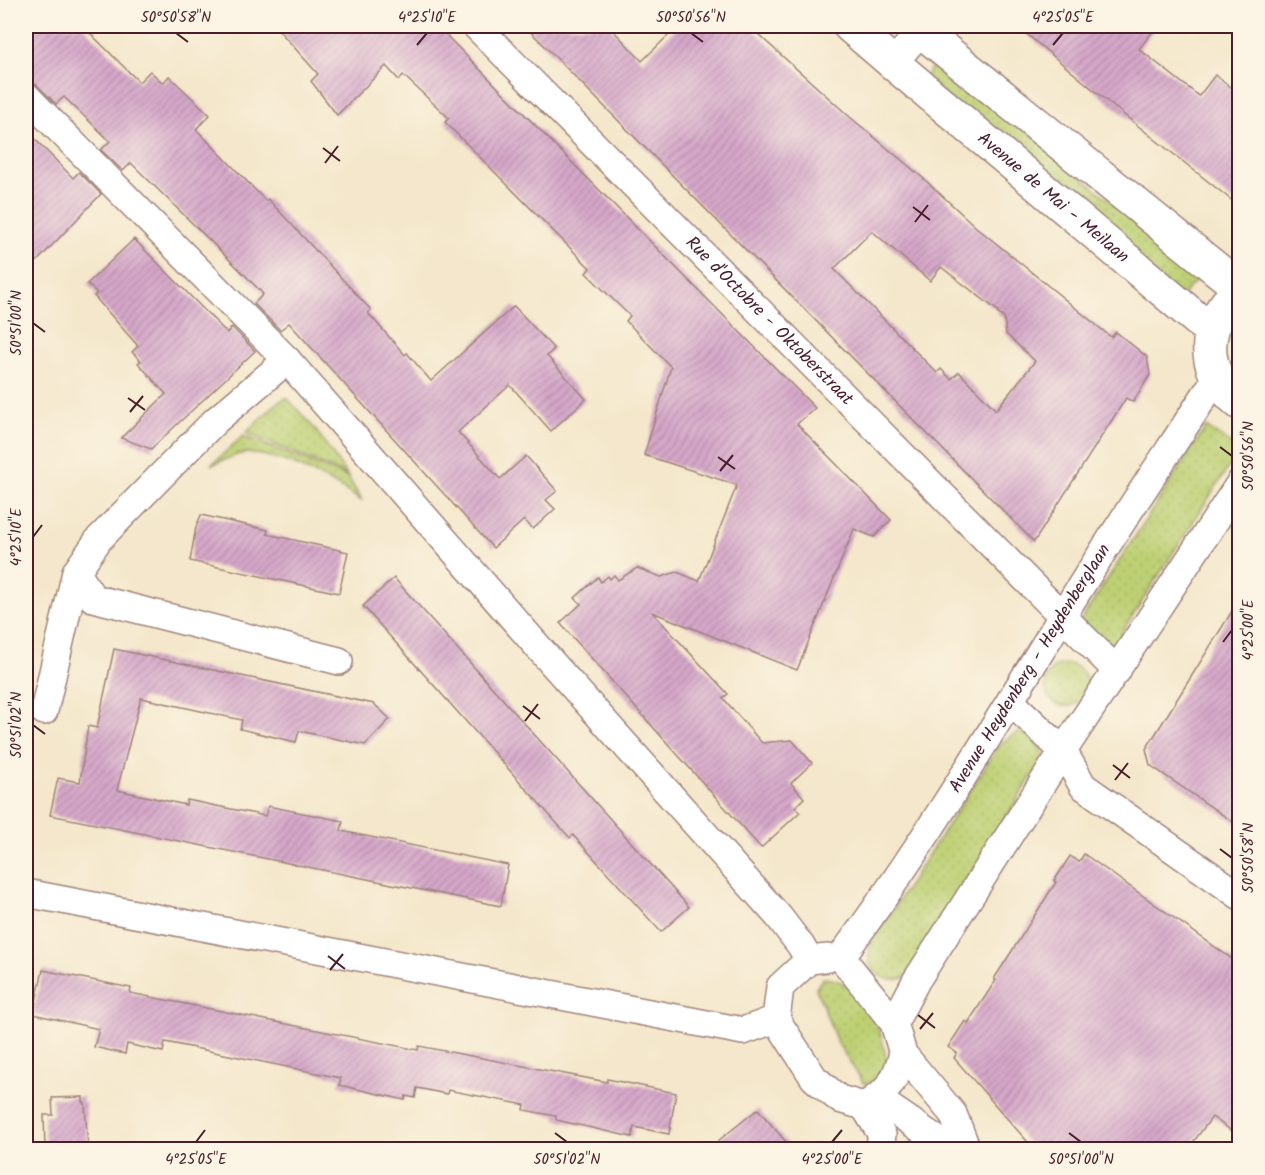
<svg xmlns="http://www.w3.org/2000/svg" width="1265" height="1175" viewBox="0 0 1265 1175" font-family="Kalam,sans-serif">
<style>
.grass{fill:url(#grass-dots);stroke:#84784f;stroke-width:1.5}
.building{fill:url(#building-hatch);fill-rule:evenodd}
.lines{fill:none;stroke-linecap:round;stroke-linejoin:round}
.street-casing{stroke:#9f837b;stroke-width:30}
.secondary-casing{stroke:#9f837b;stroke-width:36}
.street{stroke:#fff;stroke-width:27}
.secondary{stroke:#fff;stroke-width:33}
.ticks{fill:none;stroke:#4a1f2b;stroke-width:2}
.labels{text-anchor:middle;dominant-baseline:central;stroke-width:4.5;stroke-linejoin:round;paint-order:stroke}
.street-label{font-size:18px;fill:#4a1f2b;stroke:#fcf5e5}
.neatline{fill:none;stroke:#4a1f2b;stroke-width:2}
.ticks-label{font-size:15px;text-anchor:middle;fill:#4a1f2b}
</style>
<defs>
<pattern id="grass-dots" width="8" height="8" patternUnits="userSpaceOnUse" patternTransform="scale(1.5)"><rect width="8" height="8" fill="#bdd073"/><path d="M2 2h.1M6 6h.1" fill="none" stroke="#a4b264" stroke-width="1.8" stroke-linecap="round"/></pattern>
<pattern id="building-hatch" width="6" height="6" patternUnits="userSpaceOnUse" patternTransform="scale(1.5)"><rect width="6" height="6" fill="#d6a8ca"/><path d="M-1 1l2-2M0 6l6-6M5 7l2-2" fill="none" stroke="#b088a4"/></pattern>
</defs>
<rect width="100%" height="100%" fill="#fcf5e5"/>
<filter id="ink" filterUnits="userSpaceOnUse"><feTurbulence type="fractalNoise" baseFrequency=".0167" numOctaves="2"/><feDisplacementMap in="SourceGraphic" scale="12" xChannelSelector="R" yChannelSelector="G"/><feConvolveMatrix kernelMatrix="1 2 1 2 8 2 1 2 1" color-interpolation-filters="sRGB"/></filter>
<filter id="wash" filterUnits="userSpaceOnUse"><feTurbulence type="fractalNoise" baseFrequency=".008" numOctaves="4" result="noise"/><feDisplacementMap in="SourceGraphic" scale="24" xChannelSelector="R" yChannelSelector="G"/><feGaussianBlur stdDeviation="1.35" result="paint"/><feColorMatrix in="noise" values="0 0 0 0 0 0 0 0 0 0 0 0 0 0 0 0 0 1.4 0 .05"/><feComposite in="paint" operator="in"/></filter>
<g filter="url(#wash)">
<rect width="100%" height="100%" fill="#f4e7cb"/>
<!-- grass -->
<g class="grass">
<path d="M938,57L1200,276L1181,297L925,78Z"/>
<path d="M287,398L315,429L347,475L246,433L278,402Z"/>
<path d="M1206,427L1239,449V451L1113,646L1079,623Z"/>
<path d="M243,436L348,477L362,501C330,480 285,455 246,453C237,453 221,462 211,465Z"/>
<circle cx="1066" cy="685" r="21"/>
<path d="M1018,732C1034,736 1038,742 1044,757L905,978C878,985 861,966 873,940L1001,743Z"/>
<path d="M823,978C867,980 885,1034 887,1072L879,1080L864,1084L837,1042L816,988Z"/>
</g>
<g id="blocks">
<!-- building -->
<g class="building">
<path d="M26,26H83L139,82L150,71L163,83L169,76L210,115L196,129L266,201L268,199L371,310L368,313L405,355L407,353L431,381L514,306L554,349L547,356L586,399L551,431L510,385L458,432L500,479L526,456L557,491L546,500L555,509L533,529L524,520L493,548L289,323L280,330L254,304L263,294L246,276L131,163L123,171L101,150L110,141L64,97L56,104L37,85L26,81Z"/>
<path d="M275,26H437L815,408L797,424L891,520L874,537L854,529L797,670L652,612L728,694L723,698L762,743L792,740L812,763L791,783L804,798L795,807L800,812L761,848L560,623L581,604L575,598L598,577L601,582L608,576L610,579L614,575L618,580L637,568L661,577L677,572L699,581L737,485L644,455L671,367L626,321L630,316L586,273L590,268L445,122L449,118L403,75L399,80L386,66L337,115L311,81L318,74Z"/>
<path d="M525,26H609L642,61L678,26H749L850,117L923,178L976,227L1111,337L1116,332L1147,357L1150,375L1133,402L1126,398L1034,542ZM872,231L930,281L941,267L998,311L997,313L1004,318L1006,334L1035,361L996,410L959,372L951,379L941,369L937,373L834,269Z"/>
<path d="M1017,26H1157L1139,49L1199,96L1215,75L1239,93V206L1113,106Z"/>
<path d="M26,130L73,178L79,172L101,194L26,273Z"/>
<path d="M134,239L227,333L232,327L255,351L151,449L121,438L166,394L138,363L141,361L132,352L138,346L94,296L97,293L87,284Z"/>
<path d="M201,515L268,530L267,534L348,552L339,593L190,561L196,527Z"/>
<path d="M394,578L689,907L661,932L573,835L570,838L363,606Z"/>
<path d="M1239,600V826L1150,765L1146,749Z"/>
<path d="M114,649L374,704L390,719L365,745L299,731L296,742L240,729L242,720L141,698L117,790L186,805L187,800L265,816L268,806L343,821L341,831L508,865L501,906L50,815L58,778L80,782L88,726L97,728Z"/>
<path d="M1084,854L1239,964V1136L1212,1117L1188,1149H1034L954,1058L957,1053L948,1047L965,1021L968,1023L996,980L994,979L1056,882L1054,881L1070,856L1079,862Z"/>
<path d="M43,970L131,988L130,993L418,1050L419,1046L607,1082V1079L676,1093L669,1134L634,1127L632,1137L556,1120V1116L524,1110L525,1105L448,1090L447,1094L417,1088L415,1098L406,1096L405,1100L339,1085L341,1078L165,1042L163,1052L127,1044L125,1054L94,1047L99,1029L33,1014Z"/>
<path d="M83,1097V1102L85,1103L88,1149H45L44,1115H53L52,1098Z"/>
<path d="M758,1109L792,1149H708Z"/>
</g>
</g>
</g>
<g filter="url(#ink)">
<use href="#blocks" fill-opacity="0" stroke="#9f837b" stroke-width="1.5"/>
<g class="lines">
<defs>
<g id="street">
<path id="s1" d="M476,26L1117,671"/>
<path d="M893,63L921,31"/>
<path d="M26,96L287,360L553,664L779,917L801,946L809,960"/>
<path d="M287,360L215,421L99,539L76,572L93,598L339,661"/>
<path d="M1011,702L1063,751L1083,786L1240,896"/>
<path d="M44,711L76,572"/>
<path d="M26,893L743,1031L776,1019"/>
<path id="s2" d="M841,957C921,849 991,732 1061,618C1111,536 1165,457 1217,377"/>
<path d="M841,957L894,1023L903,1054L953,1114L967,1150"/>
<path d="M828,958L809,960L780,987L776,1019L814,1078L839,1099L864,1106C890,1090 894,1083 903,1054"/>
<path d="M894,1023L916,981L1063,751L1240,483"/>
<path d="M876,1098L952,1150"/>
<path d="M864,1106L882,1135L879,1150"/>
</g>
<g id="secondary">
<path id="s3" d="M850,26L893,63L1211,331"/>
<path d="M915,26L1240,288"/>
<path d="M1240,290C1201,323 1198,370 1240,403"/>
</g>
</defs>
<!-- street casing -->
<use href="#street" class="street-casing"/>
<!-- secondary casing -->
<use href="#secondary" class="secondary-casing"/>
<!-- street -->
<use href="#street" class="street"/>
<!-- secondary -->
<use href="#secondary" class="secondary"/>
</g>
</g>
<!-- ticks -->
<path class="ticks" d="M176,33L188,42M691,33L703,42M417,45L427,33M1053,45L1063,33M323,148L340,161M325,163L338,146M913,207L930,220M915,222L928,205M33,323L45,332M128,398L145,410M130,412L143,396M1220,447L1232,456M718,457L735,469M720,471L733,455M33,537L42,525M1223,642L1232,630M523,706L540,719M525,721L538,704M33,725L45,734M1113,765L1130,778M1115,780L1128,763M1220,849L1232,858M328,956L345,969M330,970L343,954M918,1015L935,1028M920,1029L933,1013M555,1133L567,1142M1069,1133L1081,1142M196,1142L205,1130M832,1142L842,1130"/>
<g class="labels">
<!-- street labels -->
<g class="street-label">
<text stroke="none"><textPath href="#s3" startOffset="266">Avenue de Mai - Meilaan</textPath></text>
<text stroke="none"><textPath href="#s1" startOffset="416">Rue d'Octobre - Oktoberstraat</textPath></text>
<text stroke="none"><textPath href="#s2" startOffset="345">Avenue Heydenberg - Heydenberglaan</textPath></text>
</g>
</g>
<!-- margin -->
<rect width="1265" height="1175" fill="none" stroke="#fcf5e5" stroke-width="66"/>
<rect x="33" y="33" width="1199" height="1109" class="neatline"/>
<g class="ticks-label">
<text x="176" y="22">50°50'58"N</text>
<text x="427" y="22">4°25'10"E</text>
<text x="691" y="22">50°50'56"N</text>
<text x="1063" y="22">4°25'05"E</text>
<text transform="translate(16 323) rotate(-90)" y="5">50°51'00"N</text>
<text transform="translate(1248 456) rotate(-90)" y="5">50°50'56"N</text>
<text transform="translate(16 537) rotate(-90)" y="5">4°25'10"E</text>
<text transform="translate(1248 630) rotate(-90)" y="5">4°25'00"E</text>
<text transform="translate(16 725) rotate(-90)" y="5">50°51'02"N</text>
<text transform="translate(1248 858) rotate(-90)" y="5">50°50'58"N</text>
<text x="196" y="1164">4°25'05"E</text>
<text x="567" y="1164">50°51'02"N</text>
<text x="832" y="1164">4°25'00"E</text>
<text x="1081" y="1164">50°51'00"N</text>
</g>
</svg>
